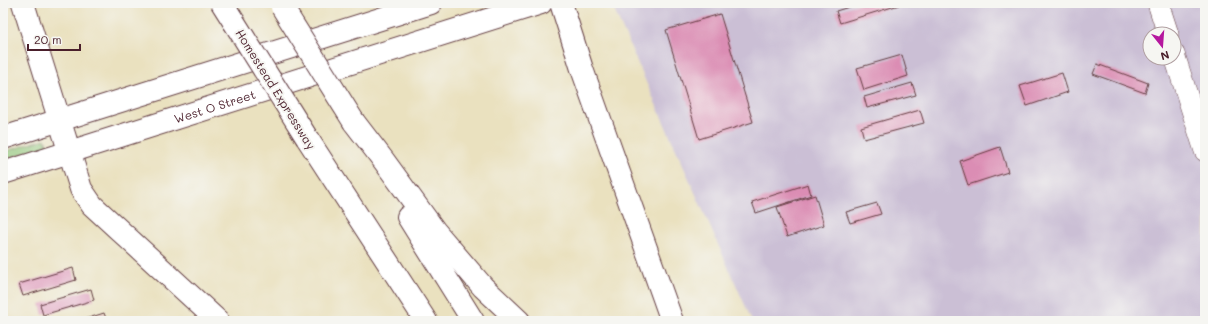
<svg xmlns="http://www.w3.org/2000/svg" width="1208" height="324" viewBox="0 0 1208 324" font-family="Mali,sans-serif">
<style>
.industrial{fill:#cbbfd5;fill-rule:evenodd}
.green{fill:#8fc476;stroke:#6c7250}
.building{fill:#db8db4}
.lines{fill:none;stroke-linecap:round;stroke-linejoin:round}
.secondary-casing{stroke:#623c41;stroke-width:22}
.primary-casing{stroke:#623c41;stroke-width:24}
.highway-casing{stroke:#623c41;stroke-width:24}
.secondary{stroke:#fff;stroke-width:21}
.primary{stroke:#fff;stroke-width:22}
.highway{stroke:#fff;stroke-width:22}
.highway-bridge-casing{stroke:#623c41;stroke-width:24;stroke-linecap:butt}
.highway-bridge{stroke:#fff;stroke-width:22}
.labels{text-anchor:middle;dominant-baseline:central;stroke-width:4;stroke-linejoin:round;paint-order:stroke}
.street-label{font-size:12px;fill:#4a1f2b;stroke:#f6f6f2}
</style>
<rect width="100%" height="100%" fill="#f6f6f2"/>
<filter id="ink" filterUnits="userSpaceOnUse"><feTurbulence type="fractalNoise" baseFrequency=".025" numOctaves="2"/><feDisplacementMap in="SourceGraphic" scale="8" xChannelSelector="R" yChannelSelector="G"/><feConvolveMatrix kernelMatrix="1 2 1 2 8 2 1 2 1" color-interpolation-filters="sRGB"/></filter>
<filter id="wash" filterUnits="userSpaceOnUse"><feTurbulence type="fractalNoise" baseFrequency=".012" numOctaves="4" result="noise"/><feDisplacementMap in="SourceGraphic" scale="16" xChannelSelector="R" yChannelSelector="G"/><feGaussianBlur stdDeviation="0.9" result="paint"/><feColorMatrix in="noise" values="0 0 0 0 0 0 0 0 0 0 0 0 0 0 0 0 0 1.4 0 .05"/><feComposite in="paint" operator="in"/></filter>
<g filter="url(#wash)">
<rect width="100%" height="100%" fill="#eae1bf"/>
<!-- industrial -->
<path class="industrial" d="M611,3H1205V321H752ZM1150,34H1174V58H1150Z"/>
<!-- green -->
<path class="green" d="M45,139L48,146L3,160V152Z"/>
<g id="blocks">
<!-- building -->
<g class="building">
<path d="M862,3H898L899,5L840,23L836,11Z"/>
<path d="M720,14L753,122L699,139L666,30Z"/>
<path d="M902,55L908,76L864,90L857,68Z"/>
<path d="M1097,64L1148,83L1145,93L1093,74Z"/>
<path d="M1062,73L1068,92L1027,106L1020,86Z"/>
<path d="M912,83L916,95L867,108L864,97Z"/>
<path d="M920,110L924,123L864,139L861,127Z"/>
<path d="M1000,147L1008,172L968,185L960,161Z"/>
<path d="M808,184L811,195L756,213L752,202Z"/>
<path d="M815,195L824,225L787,237L777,207Z"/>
<path d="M877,203L881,214L850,223L846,212Z"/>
<path d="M73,268L76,280L23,296L19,284Z"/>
<path d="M91,289L94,300L43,315L40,304Z"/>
<path d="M104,313L107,321H79Z"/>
</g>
</g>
</g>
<g filter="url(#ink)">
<use href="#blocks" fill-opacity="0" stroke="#623c41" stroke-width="1"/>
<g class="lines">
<defs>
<g id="secondary">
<path d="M1158,3L1168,34"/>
<path d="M1174,54L1205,151"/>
</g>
<g id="primary">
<path d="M3,138L431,3"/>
<path id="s1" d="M3,173L541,3"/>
</g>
<g id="highway">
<path d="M23,3L81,189L92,205L218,321"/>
<path d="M222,3L234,22"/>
<path d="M561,3L582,69L672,321"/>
<path d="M354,122L384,161L435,231L483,287L519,321"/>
<path d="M307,138L426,321"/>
<path d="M408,217L473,321"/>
</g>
</defs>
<!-- secondary casing -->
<use href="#secondary" class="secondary-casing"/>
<!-- primary casing -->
<use href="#primary" class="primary-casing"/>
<!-- highway casing -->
<use href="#highway" class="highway-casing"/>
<!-- secondary -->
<use href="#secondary" class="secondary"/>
<!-- primary -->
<use href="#primary" class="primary"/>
<!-- highway -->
<use href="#highway" class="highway"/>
<defs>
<g id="highway-bridge">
<path d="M282,7L354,122"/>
<path d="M234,22L307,138"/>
</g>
</defs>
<!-- highway-bridge casing -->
<use href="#highway-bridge" class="highway-bridge-casing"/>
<!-- highway-bridge -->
<use href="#highway-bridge" class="highway-bridge"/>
</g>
</g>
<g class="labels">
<!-- street labels -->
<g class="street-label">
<text transform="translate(276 89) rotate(58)">Homestead Expressway</text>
<text stroke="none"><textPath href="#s1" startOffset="222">West O Street</textPath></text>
</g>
</g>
<!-- margin -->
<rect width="1208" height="324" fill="none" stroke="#f6f6f2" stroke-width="16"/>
<!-- north arrow -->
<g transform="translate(1162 46) rotate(163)"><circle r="19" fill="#f6f6f2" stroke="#b1a0a2"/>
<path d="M0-3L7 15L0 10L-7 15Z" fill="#b5179e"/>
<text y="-6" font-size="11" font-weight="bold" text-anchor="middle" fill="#4a1f2b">N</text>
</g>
<!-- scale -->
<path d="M28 44v6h52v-6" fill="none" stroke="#4a1f2b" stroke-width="2"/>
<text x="34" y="44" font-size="12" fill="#4a1f2b" stroke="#f6f6f2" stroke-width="3" paint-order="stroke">20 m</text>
</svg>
